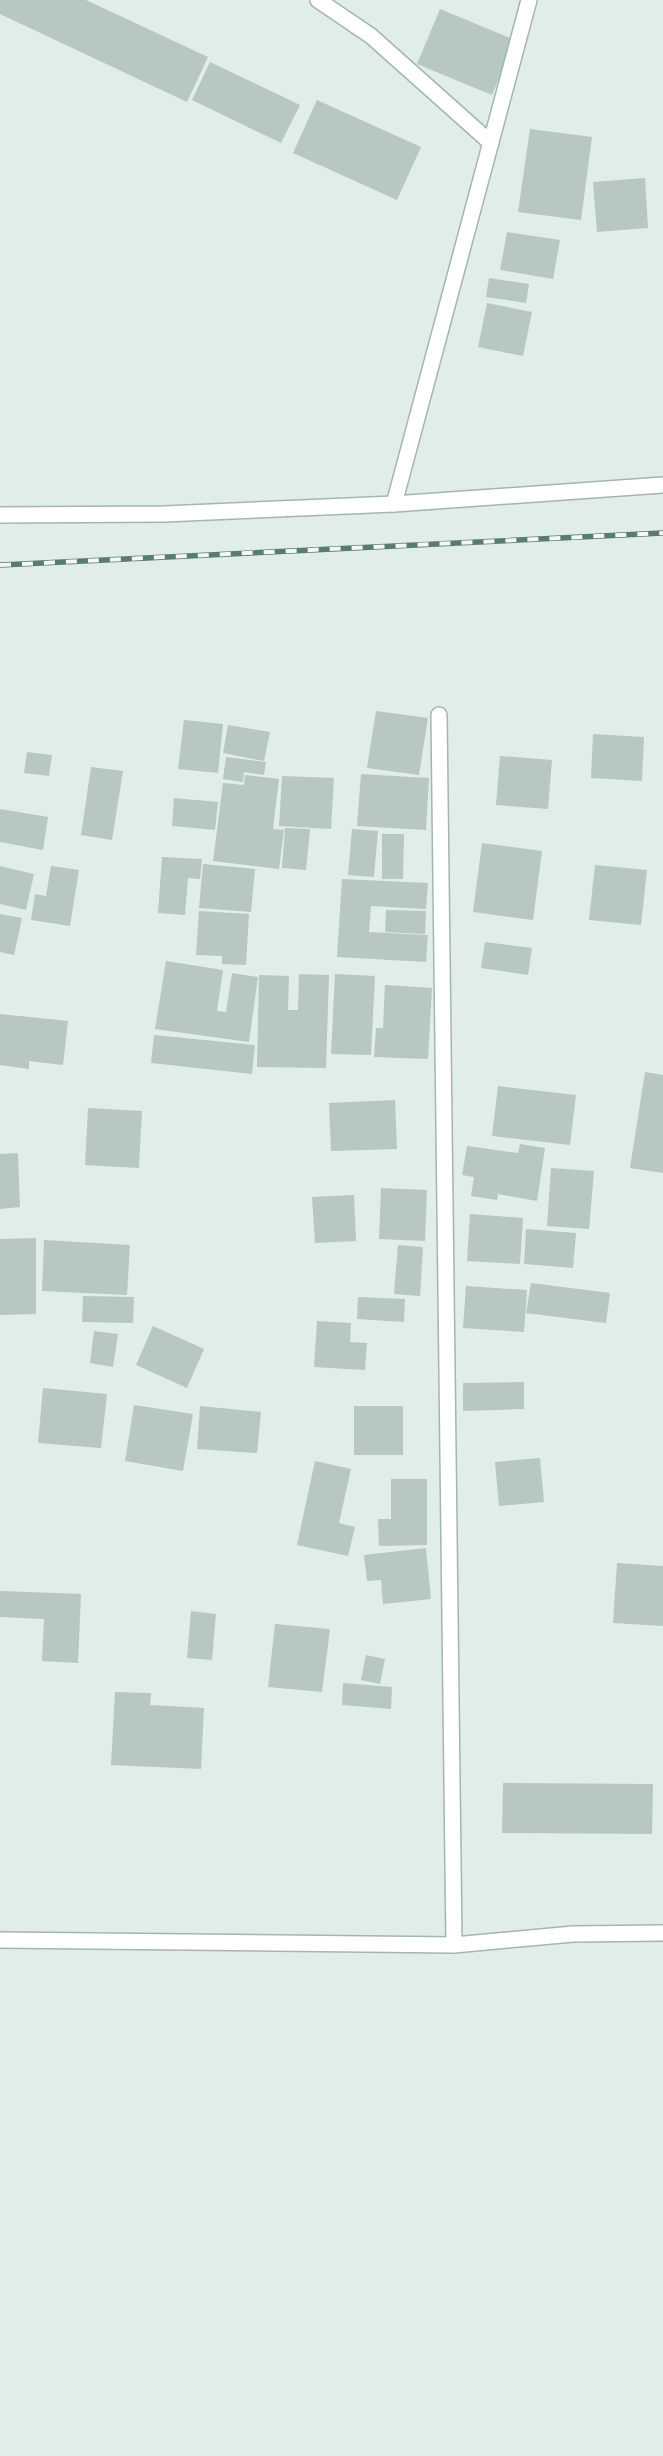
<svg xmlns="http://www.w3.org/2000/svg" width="663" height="2456" viewBox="0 0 663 2456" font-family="'Exo 2',sans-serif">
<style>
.building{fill:#b6c8c0}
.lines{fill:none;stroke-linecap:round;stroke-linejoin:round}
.service-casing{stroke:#a3b6ae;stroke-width:18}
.minor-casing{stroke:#a3b6ae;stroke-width:18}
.tertiary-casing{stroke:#a3b6ae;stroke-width:18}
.service{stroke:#fff;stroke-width:15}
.minor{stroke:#fff;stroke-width:15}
.tertiary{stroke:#fff;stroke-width:15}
.rail-casing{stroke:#5a7b70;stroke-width:5.5}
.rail{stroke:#f2f9f5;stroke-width:4;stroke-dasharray:11;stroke-linecap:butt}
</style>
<rect width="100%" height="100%" fill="#e1ede7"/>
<!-- building -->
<g class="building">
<path d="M0,0H86L208,57L187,102L0,14Z"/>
<path d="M440,9L515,40L492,95L417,64Z"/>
<path d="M210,62L300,105L281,143L192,100Z"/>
<path d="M317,100L421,147L397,200L293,153Z"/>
<path d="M530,129L592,137L581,220L518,212Z"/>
<path d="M645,178L648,228L597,232L593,182Z"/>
<path d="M507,232L560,240L553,279L500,270Z"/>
<path d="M489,278L529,284L526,303L486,297Z"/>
<path d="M487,303L532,312L523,356L478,347Z"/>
<path d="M376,711L428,718L419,775L367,768Z"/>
<path d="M184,720L223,724L218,773L178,769Z"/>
<path d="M228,725L270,732L264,761L223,753Z"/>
<path d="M593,734L644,737L642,781L591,778Z"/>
<path d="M27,752L52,755L49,776L24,773Z"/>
<path d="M500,756L552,760L548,809L496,805Z"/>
<path d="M226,757L266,762L264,775L244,772L243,782L223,779Z"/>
<path d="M91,767L123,771L112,840L81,835Z"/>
<path d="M361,774L429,778L426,830L357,826Z"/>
<path d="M245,775L279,779L273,829L284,830L279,869L213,861L223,783L244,785Z"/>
<path d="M282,776L334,778L331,829L279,826Z"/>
<path d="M174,798L218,802L215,830L172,826Z"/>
<path d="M0,809L48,817L43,850L0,842Z"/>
<path d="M285,828L310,829L306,870L282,868Z"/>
<path d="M352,829L378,831L374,877L348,875Z"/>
<path d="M382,834H404L403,879H382Z"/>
<path d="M482,843L542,851L533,920L473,912Z"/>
<path d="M162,857L202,859L200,879L188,878L185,915L158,913Z"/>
<path d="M203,864L255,869L251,912L199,908Z"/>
<path d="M595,865L647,870L641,925L589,920Z"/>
<path d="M0,866L34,874L26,910L0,904Z"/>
<path d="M51,866L79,870L70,926L31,920L35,894L46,896Z"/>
<path d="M342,879L428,883L426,909L371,906L369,932L428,935L426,962L337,957Z"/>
<path d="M386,910L426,911L425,934L385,932Z"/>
<path d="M199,911L249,914L246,965L222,964V956L196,955Z"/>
<path d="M0,914L22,918L14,955L0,952Z"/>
<path d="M485,942L532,948L528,975L481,968Z"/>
<path d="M166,961L223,970L217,1011L226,1012L232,973L258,977L249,1042L155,1029Z"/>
<path d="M299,974L329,975L326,1068L257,1067L259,975L289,976L288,1010H298Z"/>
<path d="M335,974L375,976L371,1055L331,1054Z"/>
<path d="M385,985L432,988L428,1059L374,1057L376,1028H383Z"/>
<path d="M0,1014L68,1021L63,1065L29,1061V1069L0,1065Z"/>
<path d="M154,1035L255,1045L252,1074L151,1063Z"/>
<path d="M645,1072L663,1075V1173L630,1168Z"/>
<path d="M498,1086L576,1095L570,1145L492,1136Z"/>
<path d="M395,1100L397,1149L331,1151L329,1103Z"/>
<path d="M88,1108L142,1111L139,1168L85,1165Z"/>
<path d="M520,1144L545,1148L537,1201L498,1194L497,1200L471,1196L474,1177L462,1175L467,1146L518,1153Z"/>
<path d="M18,1153L20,1207L0,1209V1154Z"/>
<path d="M551,1168L594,1171L589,1229L547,1226Z"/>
<path d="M381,1188L427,1190L425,1241L379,1239Z"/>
<path d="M354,1195L356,1241L315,1243L312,1197Z"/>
<path d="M470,1214L523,1218L520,1264L467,1261Z"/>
<path d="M526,1229L576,1233L573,1268L524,1264Z"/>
<path d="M36,1238V1314L0,1315V1239Z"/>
<path d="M44,1240L130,1245L127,1295L42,1291Z"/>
<path d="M398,1245L423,1247L420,1296L394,1294Z"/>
<path d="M531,1283L610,1293L606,1323L526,1313Z"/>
<path d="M466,1286L527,1290L524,1332L463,1328Z"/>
<path d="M83,1296L134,1297L133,1323L82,1322Z"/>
<path d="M358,1297L405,1299L404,1322L357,1319Z"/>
<path d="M317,1321L351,1323L350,1342L367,1343L365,1370L314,1367Z"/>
<path d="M153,1326L204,1349L187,1388L136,1365Z"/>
<path d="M94,1331L118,1334L113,1367L90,1363Z"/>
<path d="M524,1382V1409L463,1411V1383Z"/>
<path d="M43,1388L107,1394L101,1448L38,1443Z"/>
<path d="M134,1405L193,1414L183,1471L125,1461Z"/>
<path d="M200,1406L261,1412L257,1453L197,1449Z"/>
<rect x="354" y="1406" width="49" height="49"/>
<path d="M540,1458L544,1502L499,1506L495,1462Z"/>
<path d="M315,1461L351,1469L339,1523L355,1527L348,1556L297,1545Z"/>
<path d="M391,1479H427V1545L379,1546L378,1519H391Z"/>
<path d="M426,1548L431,1599L383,1604L381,1580L367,1581L364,1555Z"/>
<path d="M617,1563L663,1566V1626L613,1623Z"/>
<path d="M0,1591L81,1594L78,1663L42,1661L44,1619L0,1617Z"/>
<path d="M191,1611L216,1614L212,1660L187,1658Z"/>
<path d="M275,1624L330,1629L322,1692L268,1687Z"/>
<path d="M366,1655L385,1659L380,1684L361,1680Z"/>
<path d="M343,1683L392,1687L391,1709L342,1705Z"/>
<path d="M115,1692L151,1693L150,1705L204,1708L201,1769L111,1765Z"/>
<path d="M503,1783L653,1784L652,1834L502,1833Z"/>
</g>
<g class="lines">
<defs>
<path id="service" d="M318,0L371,36L491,143"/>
<g id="minor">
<path d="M394,504L529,0"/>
<path d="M0,515L164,514L394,504L663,485"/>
<path d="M439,715L454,1945"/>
</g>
<path id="tertiary" d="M0,1940L454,1945L573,1934L663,1933"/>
</defs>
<!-- service casing -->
<use href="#service" class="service-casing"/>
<!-- minor casing -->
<use href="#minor" class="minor-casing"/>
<!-- tertiary casing -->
<use href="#tertiary" class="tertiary-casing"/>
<!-- service -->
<use href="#service" class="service"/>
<!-- minor -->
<use href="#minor" class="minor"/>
<!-- tertiary -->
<use href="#tertiary" class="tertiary"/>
<defs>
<path id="rail" d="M0,565L663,533"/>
</defs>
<!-- rail casing -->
<use href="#rail" class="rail-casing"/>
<!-- rail -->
<use href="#rail" class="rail"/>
</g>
</svg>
